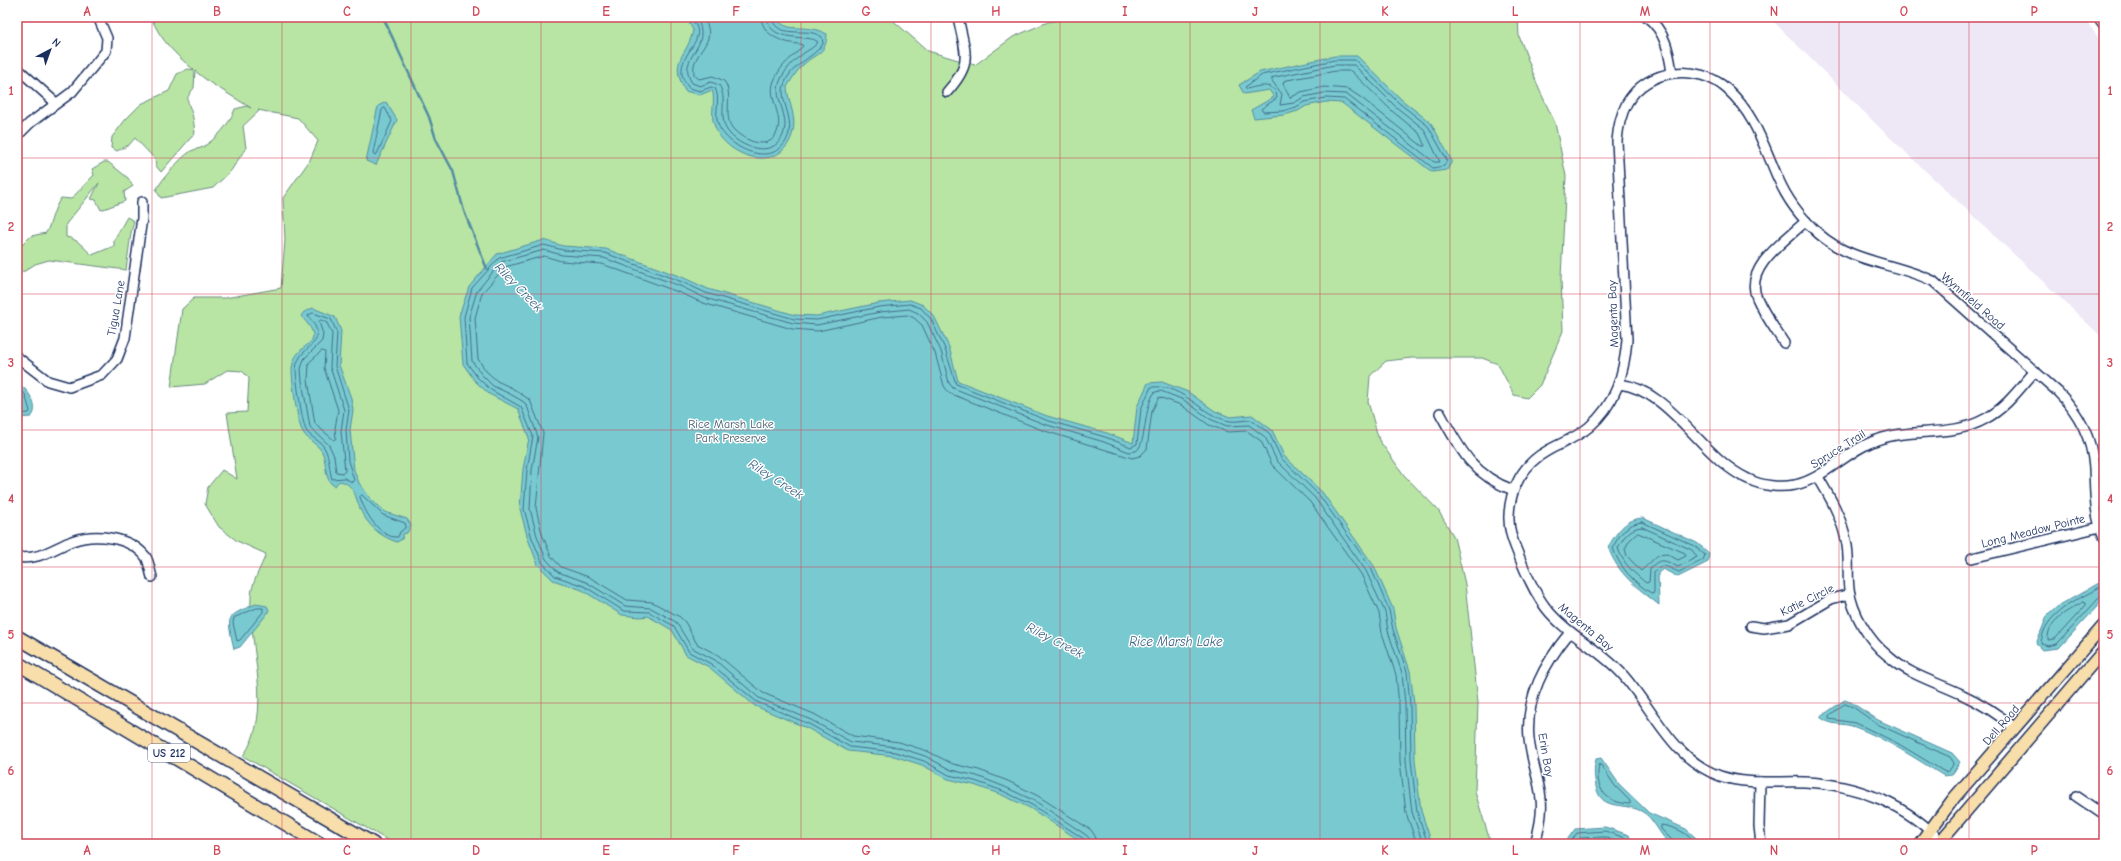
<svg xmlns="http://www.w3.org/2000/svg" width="2121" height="861" viewBox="0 0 2121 861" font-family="'Comic Neue',sans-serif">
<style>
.built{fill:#eee7f5}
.green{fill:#b8e5a3;stroke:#6a8a80}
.water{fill:#79cad0;stroke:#538ca2}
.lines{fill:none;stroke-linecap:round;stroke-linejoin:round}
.shore{stroke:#416d8c;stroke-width:1}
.stream{stroke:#538ca2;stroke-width:2.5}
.minor-casing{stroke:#1b2f5e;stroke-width:12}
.major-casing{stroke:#1b2f5e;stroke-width:14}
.highway-casing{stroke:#1b2f5e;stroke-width:16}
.minor{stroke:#fff;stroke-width:9}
.major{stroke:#f8deab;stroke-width:11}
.highway{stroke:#f8deab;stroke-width:13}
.grid{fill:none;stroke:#d1495b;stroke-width:1;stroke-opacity:0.55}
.labels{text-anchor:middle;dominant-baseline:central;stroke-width:3;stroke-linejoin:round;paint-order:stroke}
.shield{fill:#fff;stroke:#5f6d8e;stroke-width:1}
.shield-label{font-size:11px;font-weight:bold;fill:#1b2f5e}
.street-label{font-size:12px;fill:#1b2f5e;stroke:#fff}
.park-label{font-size:12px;fill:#425c6f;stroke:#fff}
.water-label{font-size:13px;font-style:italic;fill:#375e80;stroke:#fff}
.neatline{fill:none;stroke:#d1495b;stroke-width:1.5}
.grid-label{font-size:13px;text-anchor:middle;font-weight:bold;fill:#d1495b}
</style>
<rect width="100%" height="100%" fill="#fff"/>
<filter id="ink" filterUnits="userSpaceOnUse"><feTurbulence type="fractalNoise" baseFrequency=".025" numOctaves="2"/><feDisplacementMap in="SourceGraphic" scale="8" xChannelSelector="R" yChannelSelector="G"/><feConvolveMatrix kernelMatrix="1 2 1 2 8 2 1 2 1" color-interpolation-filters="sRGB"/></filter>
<g filter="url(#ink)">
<!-- built -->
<path class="built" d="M1769,17H2083L2104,45V339L1882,130Z"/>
<!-- green -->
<g class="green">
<path d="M151,17H889L928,51L975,65L1013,37L1048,22L1077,17H1518L1519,36L1539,89L1555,123L1566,176L1561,278L1563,331L1540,385L1527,398L1514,395L1498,364L1482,358H1412L1386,361L1370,376L1368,402L1379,440L1404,475L1438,510L1454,537L1465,584L1478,702L1475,792L1491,844H394L243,756C275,712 248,648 251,597C251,584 261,567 266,554L237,541L219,527L205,504L208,487L222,470L237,479L227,413L247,412L249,378L242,371L227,370L205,384L171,387L182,309L194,298H225L281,288L285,240L283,198L310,160L318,141L298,118L258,110L259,111L243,126L246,148L230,172L213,188L161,198L156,190C163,178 179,159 191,151C195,149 199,149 203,147C217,138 229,125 235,109L247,106L251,108L209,82L195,71L194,88C184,100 188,100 192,114C194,120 194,127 195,133L161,172L156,166L155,159L135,138L129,145L117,151L111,148L112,137L126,119L141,104L169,91L177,74L188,69L194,70C176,55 160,40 151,17Z"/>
<path d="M104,162H108L128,178L133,186L124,192L125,201L101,210L96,200L91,199L99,183L66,224V237C78,239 83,247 92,255L114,246V240L127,217L134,221L131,233L126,270L49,260L35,264L25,271L17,272V250L31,236L46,233C52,222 53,209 61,198L71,199L94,175L92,169Z"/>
</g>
<!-- water -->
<g class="water">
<path d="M686,17H774C789,32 794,26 812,29C817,29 823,32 827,34C826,55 817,52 804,64C797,70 792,79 787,87C788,103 798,118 792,135C779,176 723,156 714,124C710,113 716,101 712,90L700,95L685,91C668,58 688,57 693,30Z"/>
<path d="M1335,56H1357L1402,100L1431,123L1452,161L1447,170L1432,172L1342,103L1326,102L1306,106L1298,111L1284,115L1254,118L1251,110L1274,97L1269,90L1244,94L1239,85L1260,72Z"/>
<path d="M386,102L397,120L376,165L366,161L378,106Z"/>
<path d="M544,240L563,246L606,249L684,278L708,289L795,315L817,316L879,303L910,300L923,305L934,316L949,347L958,381L1047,416L1107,433L1133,443L1137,407L1148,383L1162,382L1188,392L1215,411L1230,417L1252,415L1272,430L1284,456L1322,492L1374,566L1393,609L1396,628L1410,671L1414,704L1415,760L1421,811L1432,844H1085L1030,808L1002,795L974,785L948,779L922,765L894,756L848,751L807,728L755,706L709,667L686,655L672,630L648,616L640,617L622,615L582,590L553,580L538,565L528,539L520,509L523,469L529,438L518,409L489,394L475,381L463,364L459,316L469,287L497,254Z"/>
<path d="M313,308L335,317L341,331L339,365L351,398L353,410L350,430L354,470L359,483L373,502L385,512L407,519L411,525L407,533L403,534L402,539L397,542C382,537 372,529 363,515C356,503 356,483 339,481L335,486C324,482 327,464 323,454C319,444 308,441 303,432C297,424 292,380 292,370C293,339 332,349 301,316L304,312Z"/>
<path d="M17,383C27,387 41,408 31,417L17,418V404L20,403L17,397Z"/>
<path d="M1643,518L1697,543L1709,553L1708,562L1678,577L1663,569L1658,573L1659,605C1637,587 1618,575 1608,547C1617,532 1625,519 1643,518Z"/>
<path d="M2099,583L2104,584V599L2059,648L2042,650L2036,644L2047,616L2057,607Z"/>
<path d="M256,604L267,606L269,610L267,614L240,647L234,649C227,616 224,617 256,604Z"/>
<path d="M1846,699L1878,720L1952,753L1960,762L1952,775L1944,776C1916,759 1887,739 1855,727C1842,722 1832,727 1820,717Z"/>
<path d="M1601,758L1619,784L1649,813L1686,829L1696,838L1699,844H1671C1658,835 1655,818 1641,811C1621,801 1598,813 1595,780C1594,773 1594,767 1596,759Z"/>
<path d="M1605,827L1629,835L1632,844H1564L1575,829Z"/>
</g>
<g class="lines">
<!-- shore -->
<g class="shore">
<path d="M690,17C692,20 696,24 697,28C703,46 667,62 689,88L700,91L711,87L715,88C721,99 714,113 718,124C729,151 779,171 789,133C793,116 779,99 784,85C790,65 812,59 823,44L822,37C819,35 816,34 813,33C801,30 774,37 772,17"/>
<path d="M696,17C715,48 675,56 692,83L700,86L711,82L719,85C729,100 716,119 730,134C744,150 777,158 784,132C789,115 774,99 779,84C782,74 791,63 799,57C805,51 813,49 818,42C810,33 769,45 767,17"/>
<path d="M703,17C717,39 702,45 695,62C693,65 694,71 694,75L699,79L713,76L724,81C735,96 721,116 734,130C746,142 770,151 777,132C784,115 767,98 774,81C781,63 793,58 803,46L801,44C785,44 762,36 761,17"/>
<path d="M1335,60H1355L1399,103L1428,126L1447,160L1444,166L1433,168L1344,99L1326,98L1304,102L1296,107L1283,111L1263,112L1261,109L1277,98C1276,81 1258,86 1247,89L1245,87L1262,75Z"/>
<path d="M1335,65H1354L1396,107L1424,129L1440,162H1434L1346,94L1324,93L1304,97L1294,103L1280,105L1282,94L1272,81V78Z"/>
<path d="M1336,71H1351L1392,111L1419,133L1425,146H1422L1363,99L1348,89L1324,87L1301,92L1290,98L1283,84L1284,81Z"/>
<path d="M385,108L392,121L377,154L375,155L373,153L382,110Z"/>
<path d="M313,313L331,319L337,333L335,366L349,410L346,430L348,461L354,480L352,482L344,478L332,479C329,469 330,459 325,449C321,440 310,438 306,430C302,422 296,379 296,369C298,343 334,346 308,316Z"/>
<path d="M321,320L327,323L332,334L330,367L344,410L341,431L345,471L343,473L336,472L334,456L329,445L310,427L302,381L301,369L304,359L322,341L323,334L319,322Z"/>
<path d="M322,351L325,352L324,368L338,410L335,429L336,438L334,440L315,424L308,380L309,363Z"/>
<path d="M17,388L25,394L30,411L29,413L17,414"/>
<path d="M362,495L383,515L405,523L406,527L400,532L398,537C380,539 364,511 360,497Z"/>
<path d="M1642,522L1695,546L1705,555L1703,560L1679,572C1668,568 1662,561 1654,572V592L1653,594C1635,584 1619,567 1613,548C1618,535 1628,523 1642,522Z"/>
<path d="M1642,527L1692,550L1697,557L1678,567C1666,561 1660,556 1650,569L1649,582L1646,583C1634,573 1623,564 1618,548C1622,539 1630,527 1642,527Z"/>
<path d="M1638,533L1685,553L1686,556L1678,560L1667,554L1658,555L1641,571L1627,556L1625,549L1629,541Z"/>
<path d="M2104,587H2100C2076,601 2043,613 2041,644L2048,646L2057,644L2099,598L2104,596"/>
<path d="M2083,602L2086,603V605L2055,639L2048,640C2047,620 2068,611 2083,602Z"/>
<path d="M257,608H263V612L240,640L237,641L233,623L234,618Z"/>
<path d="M1845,704L1853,707L1877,724L1950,757L1954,763L1949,771L1945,772L1897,743L1856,723L1829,719V716Z"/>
<path d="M1599,765H1601L1615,786L1630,801V804C1606,803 1594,788 1599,765Z"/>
<path d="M1086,844L1084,839L1032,805L1003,791L975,781L949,775L924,761L895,752L850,747L809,724L757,702L711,664L689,652L674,626L649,612L624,611L584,586L555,576L542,562L532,538L524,509L527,470L533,436L521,407L491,390L478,378L467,363L464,317L472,288L499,258L544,245L563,250L605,253L682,282L706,293L794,319L817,320L879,307L910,304L921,308L931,319L945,349L956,384L1046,420L1105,437L1131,447L1137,444L1141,409L1151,387C1185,384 1200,416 1230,421C1236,422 1244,420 1251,420L1269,433L1281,458L1319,495L1371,568L1389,610L1393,630L1407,672L1410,704L1411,760L1417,812L1428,844"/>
<path d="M1091,844L1090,839L1086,835L1035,801L1005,787L977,776L951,770L925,756L897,747L851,742L811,720L759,698L715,660L692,648L676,622L651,608L625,606L586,582L558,572L546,559L537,536L530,509L532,470L538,437L527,406L524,402L510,394L493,386L482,375L472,361L469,317L477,291L501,262L544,250L562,255L604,258L680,286L705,298L793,323L817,325L880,312L909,309L918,313L927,322L941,351L949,383L953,388L1044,424L1104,442L1129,452L1136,451C1147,444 1143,407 1155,392L1161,391L1184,400L1210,419L1227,426L1249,425L1265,437L1277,461L1315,498L1366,571L1385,612L1388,631L1402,673L1405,704L1406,761L1412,812L1423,844"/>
<path d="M1097,844L1095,836L1091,830L1038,796L1008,781L979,770L953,764L927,751L899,742L853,736L814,714L763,693L718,655L697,644L685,622L680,617L652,602L627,600L589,577L561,567L551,556L542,534L536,508L543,433L530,400L512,388L497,381L486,371L478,359L475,318L482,293L505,267L544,256L561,261L602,264L678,292L703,303L792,329L818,331L882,317L908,315L914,318L922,325L935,353L944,386L949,393L1042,430L1132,458L1140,456L1147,449L1152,411L1159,397L1181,405L1209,425L1228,432L1247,431L1261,441L1272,465L1310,502L1361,574L1379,613L1382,633L1396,675L1399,705L1400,761L1406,813L1417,844"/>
<path d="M1569,844L1577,833L1605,831L1625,838L1627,844"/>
<path d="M1575,844L1580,838L1604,837L1622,844"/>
<path d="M1673,844L1672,840L1661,829V825C1671,826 1691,833 1694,844"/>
</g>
<!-- stream -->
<path class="stream" d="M383,17L429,117L436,139L453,171L464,211L487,269"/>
<defs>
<g id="minor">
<path d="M1647,17C1665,31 1669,51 1672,73"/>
<path d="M2098,17L2104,25"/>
<path d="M17,68L56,103"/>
<path d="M947,92C974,62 965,54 958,17"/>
<path d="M17,136L30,123L72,92L106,51L107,38L98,17"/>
<path d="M1784,343C1775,329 1764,314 1757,298C1743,268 1787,239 1806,221"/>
<path d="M17,357L48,381L69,387L102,375L117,359L125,338L142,218V202"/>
<path d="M1619,384C1672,390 1701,458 1748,479C1762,486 1780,488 1795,485C1826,478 1847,450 1877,440C1912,427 1951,438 1985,419C2006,408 2020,388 2035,371"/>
<path d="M1440,413C1460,449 1472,475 1513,490"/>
<path d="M1818,477C1830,497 1841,516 1846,540C1850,556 1847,573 1849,589C1852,613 1869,641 1888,656C1909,675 1936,682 1961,694C1981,703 1998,714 2015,728"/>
<path d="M17,557C38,561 54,548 72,541C94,533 130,536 146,557C149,562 150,571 152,577"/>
<path d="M1972,558L2100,527"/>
<path d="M1751,626L1764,628L1789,624L1831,599L1850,594"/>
<path d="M1760,782L1759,826L1761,844"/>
<path d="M2076,796L2104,815"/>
<path d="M1535,844C1539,830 1543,814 1541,799C1539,779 1531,759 1529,739C1525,697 1545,663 1570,632"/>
<path d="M1943,844C1909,805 1856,784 1805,782C1777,781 1747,785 1720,776C1672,759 1654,710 1623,675C1600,649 1567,635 1546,608C1535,594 1528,578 1521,561C1515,546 1508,532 1509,515C1510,489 1523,464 1547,451C1561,443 1576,438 1589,427C1616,404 1624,374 1627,340L1617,141C1618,128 1620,116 1627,103C1647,68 1698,63 1727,89C1754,113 1763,144 1777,176C1786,198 1801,218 1819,234C1852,263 1896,263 1933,281L2058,392C2079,413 2092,438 2094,468C2095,491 2094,516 2104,537"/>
</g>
<g id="major">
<path d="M1920,844L1954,798L2104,625"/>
<path d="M1938,844L2104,650"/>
</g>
<g id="highway">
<path d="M17,637L373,844"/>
<path d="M17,663L320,844"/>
</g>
</defs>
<!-- minor casing -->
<use href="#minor" class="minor-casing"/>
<!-- major casing -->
<use href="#major" class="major-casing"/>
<!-- highway casing -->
<use href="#highway" class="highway-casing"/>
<!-- minor -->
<use href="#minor" class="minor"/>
<!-- major -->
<use href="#major" class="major"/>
<!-- highway -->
<use href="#highway" class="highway"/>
</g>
</g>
<!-- grid -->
<path class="grid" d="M152,17V844M282,17V844M411,17V844M541,17V844M671,17V844M801,17V844M931,17V844M1060,17V844M1190,17V844M1320,17V844M1450,17V844M1580,17V844M1710,17V844M1839,17V844M1969,17V844M17,158H2104M17,294H2104M17,430H2104M17,567H2104M17,703H2104"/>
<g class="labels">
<!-- shield labels -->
<rect class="shield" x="148" y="744" width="42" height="18" rx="3"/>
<g class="shield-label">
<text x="169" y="753">US 212</text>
</g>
<!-- street labels -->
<g class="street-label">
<text transform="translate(1973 301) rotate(41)">Wynnfield Road</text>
<text transform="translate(116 308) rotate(-80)">Tigua Lane</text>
<text transform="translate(1613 314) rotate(-92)">Magenta Bay</text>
<text transform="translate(1838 449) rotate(-32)">Spruce Trail</text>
<text transform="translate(2033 531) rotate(-14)">Long Meadow Pointe</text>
<text transform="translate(1807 600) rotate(-26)">Katie Circle</text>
<text transform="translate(1586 627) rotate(40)">Magenta Bay</text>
<text transform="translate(2001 725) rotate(-49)">Dell Road</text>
<text transform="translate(1546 755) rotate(80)">Erin Bay</text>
</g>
<!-- park labels -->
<g class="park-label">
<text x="731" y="424">Rice Marsh Lake<tspan x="731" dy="14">Park Preserve</tspan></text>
</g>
<!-- water labels -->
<g class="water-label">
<text transform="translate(519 287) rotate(46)">Riley Creek</text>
<text transform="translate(776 479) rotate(33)">Riley Creek</text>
<text transform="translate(1055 640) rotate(27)">Riley Creek</text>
<text x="1176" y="641">Rice Marsh Lake</text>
</g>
</g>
<!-- margin -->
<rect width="2121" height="861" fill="none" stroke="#fff" stroke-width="44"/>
<!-- north arrow -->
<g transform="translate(50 50) rotate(41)" stroke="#ffffff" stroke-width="3" paint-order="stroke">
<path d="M0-3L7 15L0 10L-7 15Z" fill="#1b2f5e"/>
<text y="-6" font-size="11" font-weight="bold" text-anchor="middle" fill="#1b2f5e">N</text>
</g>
<rect x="22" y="22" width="2077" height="817" class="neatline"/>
<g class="grid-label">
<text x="87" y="16">A</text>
<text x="217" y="16">B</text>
<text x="347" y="16">C</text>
<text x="476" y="16">D</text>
<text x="606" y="16">E</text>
<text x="736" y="16">F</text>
<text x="866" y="16">G</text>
<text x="996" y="16">H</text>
<text x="1125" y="16">I</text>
<text x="1255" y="16">J</text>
<text x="1385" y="16">K</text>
<text x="1515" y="16">L</text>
<text x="1645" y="16">M</text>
<text x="1774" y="16">N</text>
<text x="1904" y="16">O</text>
<text x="2034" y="16">P</text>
<text x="11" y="95">1</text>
<text x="2110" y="95">1</text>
<text x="11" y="231">2</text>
<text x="2110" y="231">2</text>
<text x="11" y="367">3</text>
<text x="2110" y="367">3</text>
<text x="11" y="503">4</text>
<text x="2110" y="503">4</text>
<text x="11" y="639">5</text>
<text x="2110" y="639">5</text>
<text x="11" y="775">6</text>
<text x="2110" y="775">6</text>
<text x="87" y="855">A</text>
<text x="217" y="855">B</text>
<text x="347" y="855">C</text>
<text x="476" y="855">D</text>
<text x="606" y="855">E</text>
<text x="736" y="855">F</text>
<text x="866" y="855">G</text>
<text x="996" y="855">H</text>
<text x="1125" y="855">I</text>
<text x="1255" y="855">J</text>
<text x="1385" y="855">K</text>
<text x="1515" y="855">L</text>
<text x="1645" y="855">M</text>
<text x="1774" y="855">N</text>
<text x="1904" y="855">O</text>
<text x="2034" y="855">P</text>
</g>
</svg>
